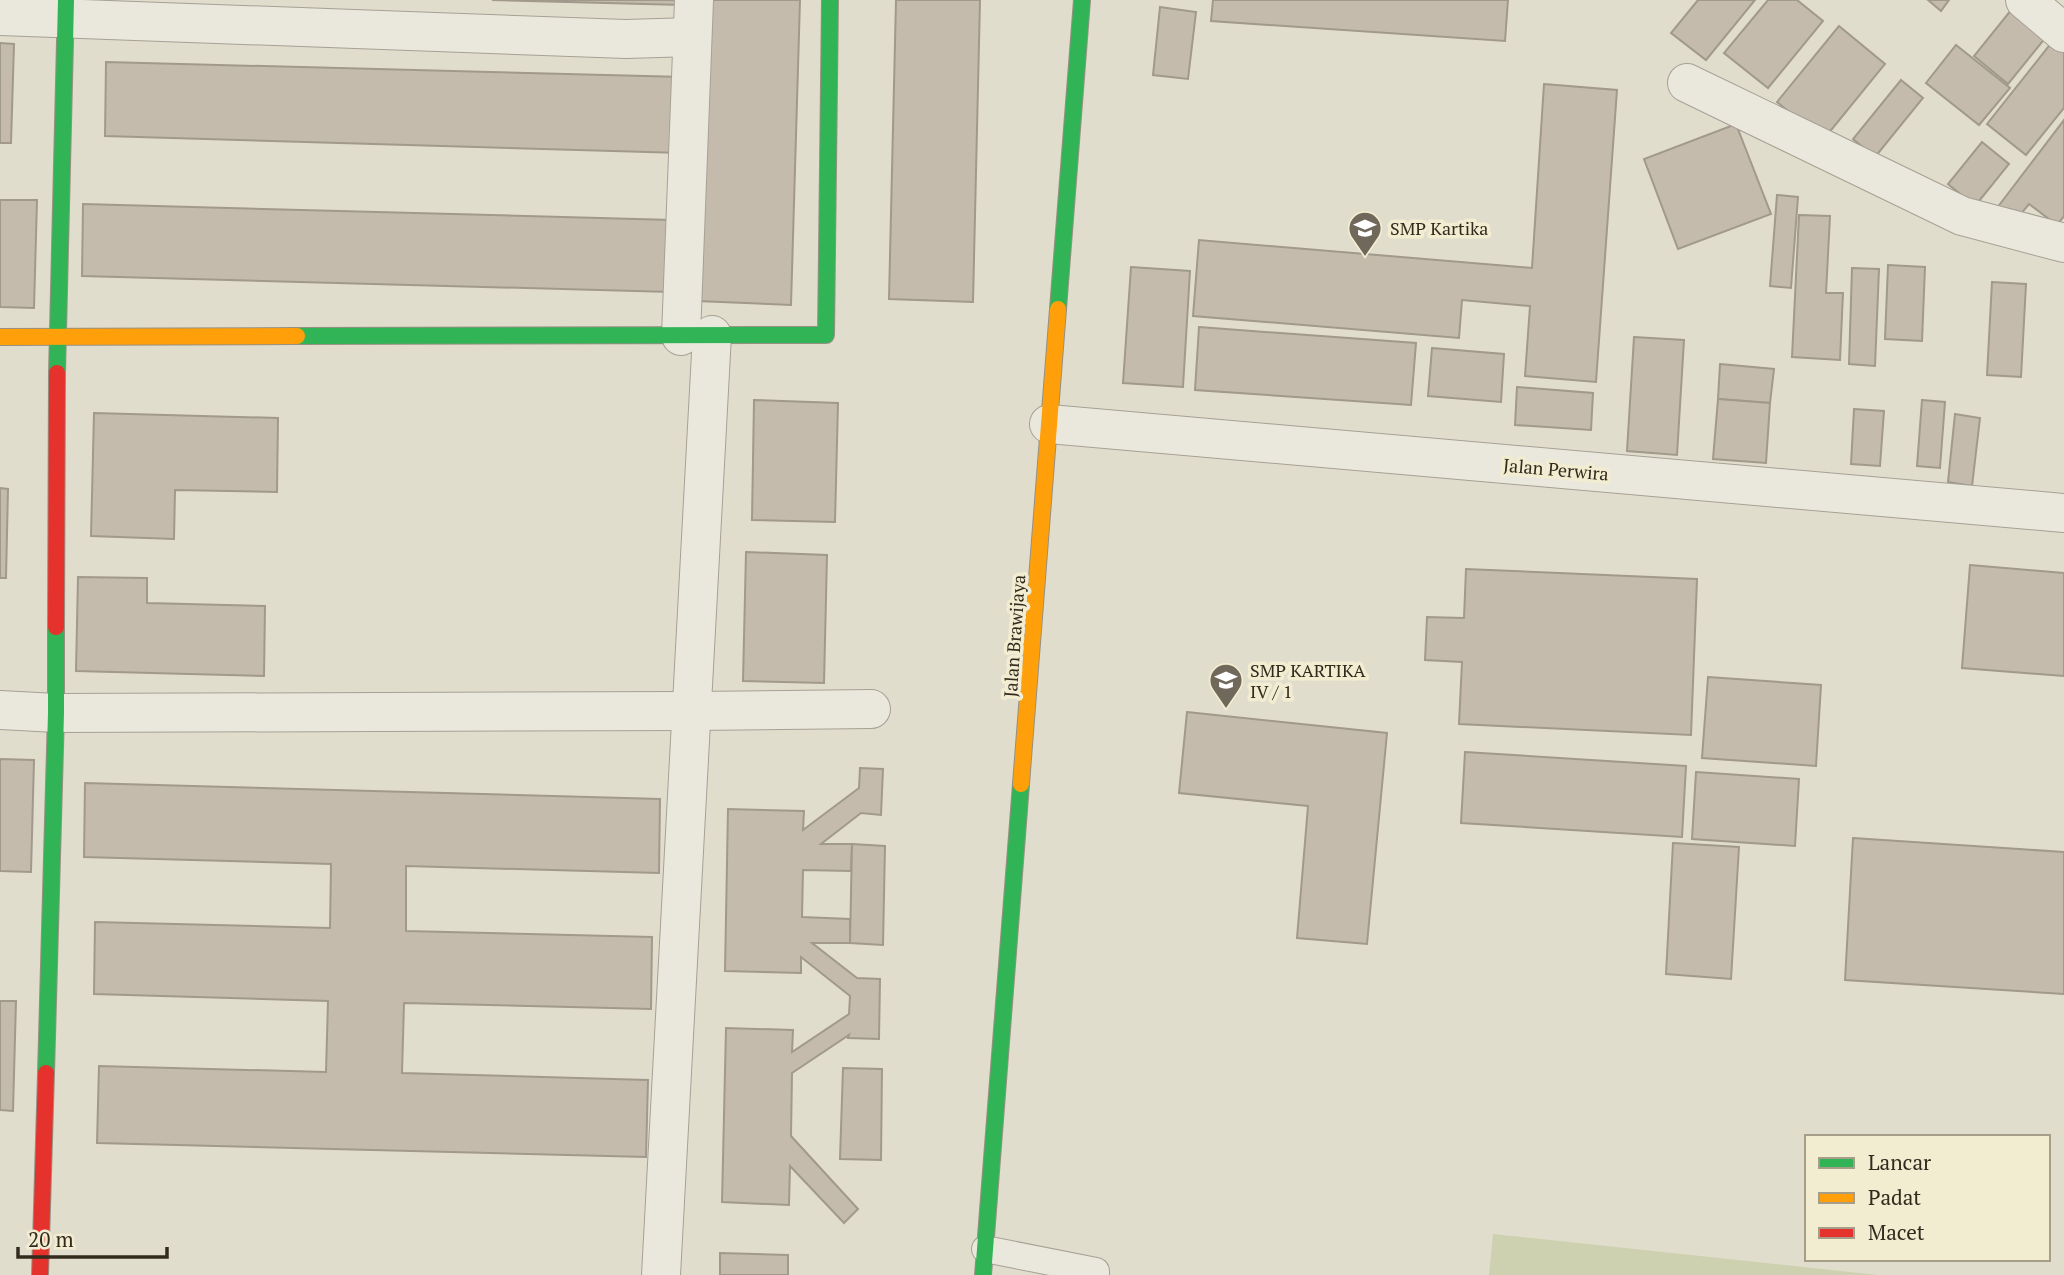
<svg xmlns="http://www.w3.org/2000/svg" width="2064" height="1275" viewBox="0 0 2064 1275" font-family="'PT Serif',serif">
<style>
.green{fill:#cdd1af}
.building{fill:#c4bbad;stroke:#a1998c;stroke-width:2}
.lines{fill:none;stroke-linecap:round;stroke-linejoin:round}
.lane-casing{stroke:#a6a195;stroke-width:28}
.street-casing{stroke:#a6a195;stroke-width:40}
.fast-casing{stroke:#969184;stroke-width:18}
.slow-casing{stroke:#969184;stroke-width:18}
.jam-casing{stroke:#969184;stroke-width:18}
.lane{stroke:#eae7dd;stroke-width:26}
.street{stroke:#eae7dd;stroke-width:38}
.fast{stroke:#30b455;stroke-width:16}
.slow{stroke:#ff9f0a;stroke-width:16}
.jam{stroke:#e5322d;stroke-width:16}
.labels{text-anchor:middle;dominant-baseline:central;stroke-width:7;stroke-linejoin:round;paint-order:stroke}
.poi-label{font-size:18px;fill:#332a1e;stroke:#f2ecd1;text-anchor:start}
.street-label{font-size:18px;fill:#332a1e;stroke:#f2ecd1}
</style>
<rect width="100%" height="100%" fill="#e1ddcc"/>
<!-- green -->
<path class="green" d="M1493,1234L1878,1275H1489Z"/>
<!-- building -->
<g class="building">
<path d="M492,0H682V5Z"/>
<path d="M707,0H800L791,305L697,301Z"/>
<path d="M896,0H980L973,302L889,299Z"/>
<path d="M1213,0H1508L1505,41L1211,21Z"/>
<path d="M1698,0H1755L1706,60L1671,33Z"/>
<path d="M1768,0H1797L1823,21L1768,88L1724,53Z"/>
<path d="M1928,0H1949L1941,11Z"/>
<path d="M2016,4L2051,31L2008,84L1974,56Z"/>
<path d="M1160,7L1196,12L1188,79L1153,75Z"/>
<path d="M1839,26L1885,64L1823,140L1777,102Z"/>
<path d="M2060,32L2064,35V108L2026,155L1987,124Z"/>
<path d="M0,43L14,44L11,143H0Z"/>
<path d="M1956,45L2010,88L1979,125L1926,83Z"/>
<path d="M106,62L683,77L681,153L105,136Z"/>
<path d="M1901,80L1923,98L1875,157L1853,139Z"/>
<path d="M1544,84L1617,90L1596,382L1525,376L1530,306L1462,300L1459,338L1193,316L1199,240L1532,268Z"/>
<path d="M2064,120V216L2057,225L2029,204L2015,221L1997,208Z"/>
<path d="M1736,124L1771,214L1678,249L1644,159Z"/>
<path d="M1982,142L2009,164L1975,206L1948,184Z"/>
<path d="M1777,195L1798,197L1791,288L1770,286Z"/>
<path d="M0,200H37L34,308L0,307Z"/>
<path d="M83,204L672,220L671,292L82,276Z"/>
<path d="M1799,215L1830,216L1826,293H1843L1840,360L1792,357Z"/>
<path d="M1888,265L1925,267L1922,341L1885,339Z"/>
<path d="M1131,267L1190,271L1183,387L1123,383Z"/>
<path d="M1852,268L1879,269L1875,366L1849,364Z"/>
<path d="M1992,282L2026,284L2021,377L1987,375Z"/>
<path d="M1199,327L1416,343L1411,405L1195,390Z"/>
<path d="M1634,337L1684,340L1677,455L1627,451Z"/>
<path d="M1432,348L1504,354L1501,402L1428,396Z"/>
<path d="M1720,364L1774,369L1770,403L1718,399Z"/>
<path d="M1517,387L1593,393L1591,430L1515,425Z"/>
<path d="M1718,399L1770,403L1766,463L1713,459Z"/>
<path d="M754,400L838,403L835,522L752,520Z"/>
<path d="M1922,400L1945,402L1940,468L1917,466Z"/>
<path d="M1854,409L1884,411L1880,466L1851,464Z"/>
<path d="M94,413L278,418L277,492L175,490L174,539L91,536Z"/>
<path d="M1955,414L1980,418L1972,486L1948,482Z"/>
<path d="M0,488L8,489L6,578H0Z"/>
<path d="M746,552L827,555L824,683L743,681Z"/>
<path d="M1970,565L2064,573V676L1962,668Z"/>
<path d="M1466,569L1697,579L1691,735L1459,724L1462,662L1425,660L1427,617L1464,618Z"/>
<path d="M78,577L147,578V603L265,606L264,676L76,671Z"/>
<path d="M1708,677L1821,685L1816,766L1702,758Z"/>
<path d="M1187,712L1387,733L1367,944L1297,938L1308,806L1179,793Z"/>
<path d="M1465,752L1686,766L1682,837L1461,823Z"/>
<path d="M0,759L34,760L31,872L0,871Z"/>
<path d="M860,768L883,769L881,815L861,813L821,844H852L851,871L803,870L802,917L850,919V943H812L857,978L880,979L879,1039L848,1038L849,1035L792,1073L791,1136L858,1209L844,1223L790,1166L789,1205L722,1202L726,1028L793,1030L792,1052L849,1014L850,996L801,957V973L725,971L728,809L804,811L803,830L859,788Z"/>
<path d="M1696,772L1799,779L1795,846L1692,839Z"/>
<path d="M85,783L660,799L659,873L406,866V931L652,937L651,1009L404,1003L402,1073L648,1080L646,1157L97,1143L99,1066L326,1072L328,1001L94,994L95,922L330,928L331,864L84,857Z"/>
<path d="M1853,838L2064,852V994L1845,980Z"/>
<path d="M1673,843L1739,847L1731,979L1666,974Z"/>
<path d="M852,844L885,846L883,945L850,943Z"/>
<path d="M0,1001H16L13,1111L0,1110Z"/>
<path d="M843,1068L882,1069L881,1160L840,1159Z"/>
<path d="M720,1253L788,1255V1275H720Z"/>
</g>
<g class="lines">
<defs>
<path id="lane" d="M985,1249L1096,1271V1275"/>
<g id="street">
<path d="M2025,0L2064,33"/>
<path d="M0,16L626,39L692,37"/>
<path d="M1687,83L1962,216L2064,243"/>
<path d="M681,336L694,0"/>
<path d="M1049,424L2064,513"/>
<path d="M0,710L56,713L692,711L871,709"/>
<path d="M661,1275L712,335"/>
</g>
<g id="fast">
<path d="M1058,309L1082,0"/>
<path d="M297,336L826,335L830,0"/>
<path d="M57,373L66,0"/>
<path d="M46,1073L56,713V627"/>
<path d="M983,1275L1021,784"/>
</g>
<g id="slow">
<path d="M0,337L297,336"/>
<path d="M1021,784L1058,309"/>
</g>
<g id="jam">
<path d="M56,627L57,373"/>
<path d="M40,1275L46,1073"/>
</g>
</defs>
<!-- lane casing -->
<use href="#lane" class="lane-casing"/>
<!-- street casing -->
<use href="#street" class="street-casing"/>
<!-- fast casing -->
<use href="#fast" class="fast-casing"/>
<!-- slow casing -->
<use href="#slow" class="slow-casing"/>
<!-- jam casing -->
<use href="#jam" class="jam-casing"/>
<!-- lane -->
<use href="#lane" class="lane"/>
<!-- street -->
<use href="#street" class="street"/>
<!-- fast -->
<use href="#fast" class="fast"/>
<!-- slow -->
<use href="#slow" class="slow"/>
<!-- jam -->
<use href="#jam" class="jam"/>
</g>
<!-- icons -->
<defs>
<symbol id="school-pin" viewBox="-11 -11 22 30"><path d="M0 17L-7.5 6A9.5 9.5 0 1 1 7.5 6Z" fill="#70695b" stroke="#f2ecd1"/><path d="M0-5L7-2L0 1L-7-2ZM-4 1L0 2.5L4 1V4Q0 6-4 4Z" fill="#fff"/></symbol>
</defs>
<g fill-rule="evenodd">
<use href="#school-pin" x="1346" y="209" width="38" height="52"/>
<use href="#school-pin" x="1207" y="661" width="38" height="52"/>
</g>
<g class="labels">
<!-- poi labels -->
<g class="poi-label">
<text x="1390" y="228">SMP Kartika</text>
<text x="1250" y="670">SMP KARTIKA<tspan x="1250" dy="21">IV / 1</tspan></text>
</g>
<!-- street labels -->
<g class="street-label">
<text transform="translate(1556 469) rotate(5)">Jalan Perwira</text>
<text transform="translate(1014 636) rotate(-86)">Jalan Brawijaya</text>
</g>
</g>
<!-- legend -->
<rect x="1805" y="1135" width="245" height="126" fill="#f2ecd1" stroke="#a69e89" stroke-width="2"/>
<rect x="1819" y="1158" width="35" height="10" fill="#30b455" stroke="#a69e89" stroke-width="2"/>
<text x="1868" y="1170" font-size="21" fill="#332a1e">Lancar</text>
<rect x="1819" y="1193" width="35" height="10" fill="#ff9f0a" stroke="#a69e89" stroke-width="2"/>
<text x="1868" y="1205" font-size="21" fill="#332a1e">Padat</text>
<rect x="1819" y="1228" width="35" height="10" fill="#e5322d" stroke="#a69e89" stroke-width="2"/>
<text x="1868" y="1240" font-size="21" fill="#332a1e">Macet</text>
<!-- scale -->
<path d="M18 1247v10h149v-10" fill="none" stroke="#332a1e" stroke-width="3.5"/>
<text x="28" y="1247" font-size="21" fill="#332a1e" stroke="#f2ecd1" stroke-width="5" paint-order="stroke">20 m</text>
</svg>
